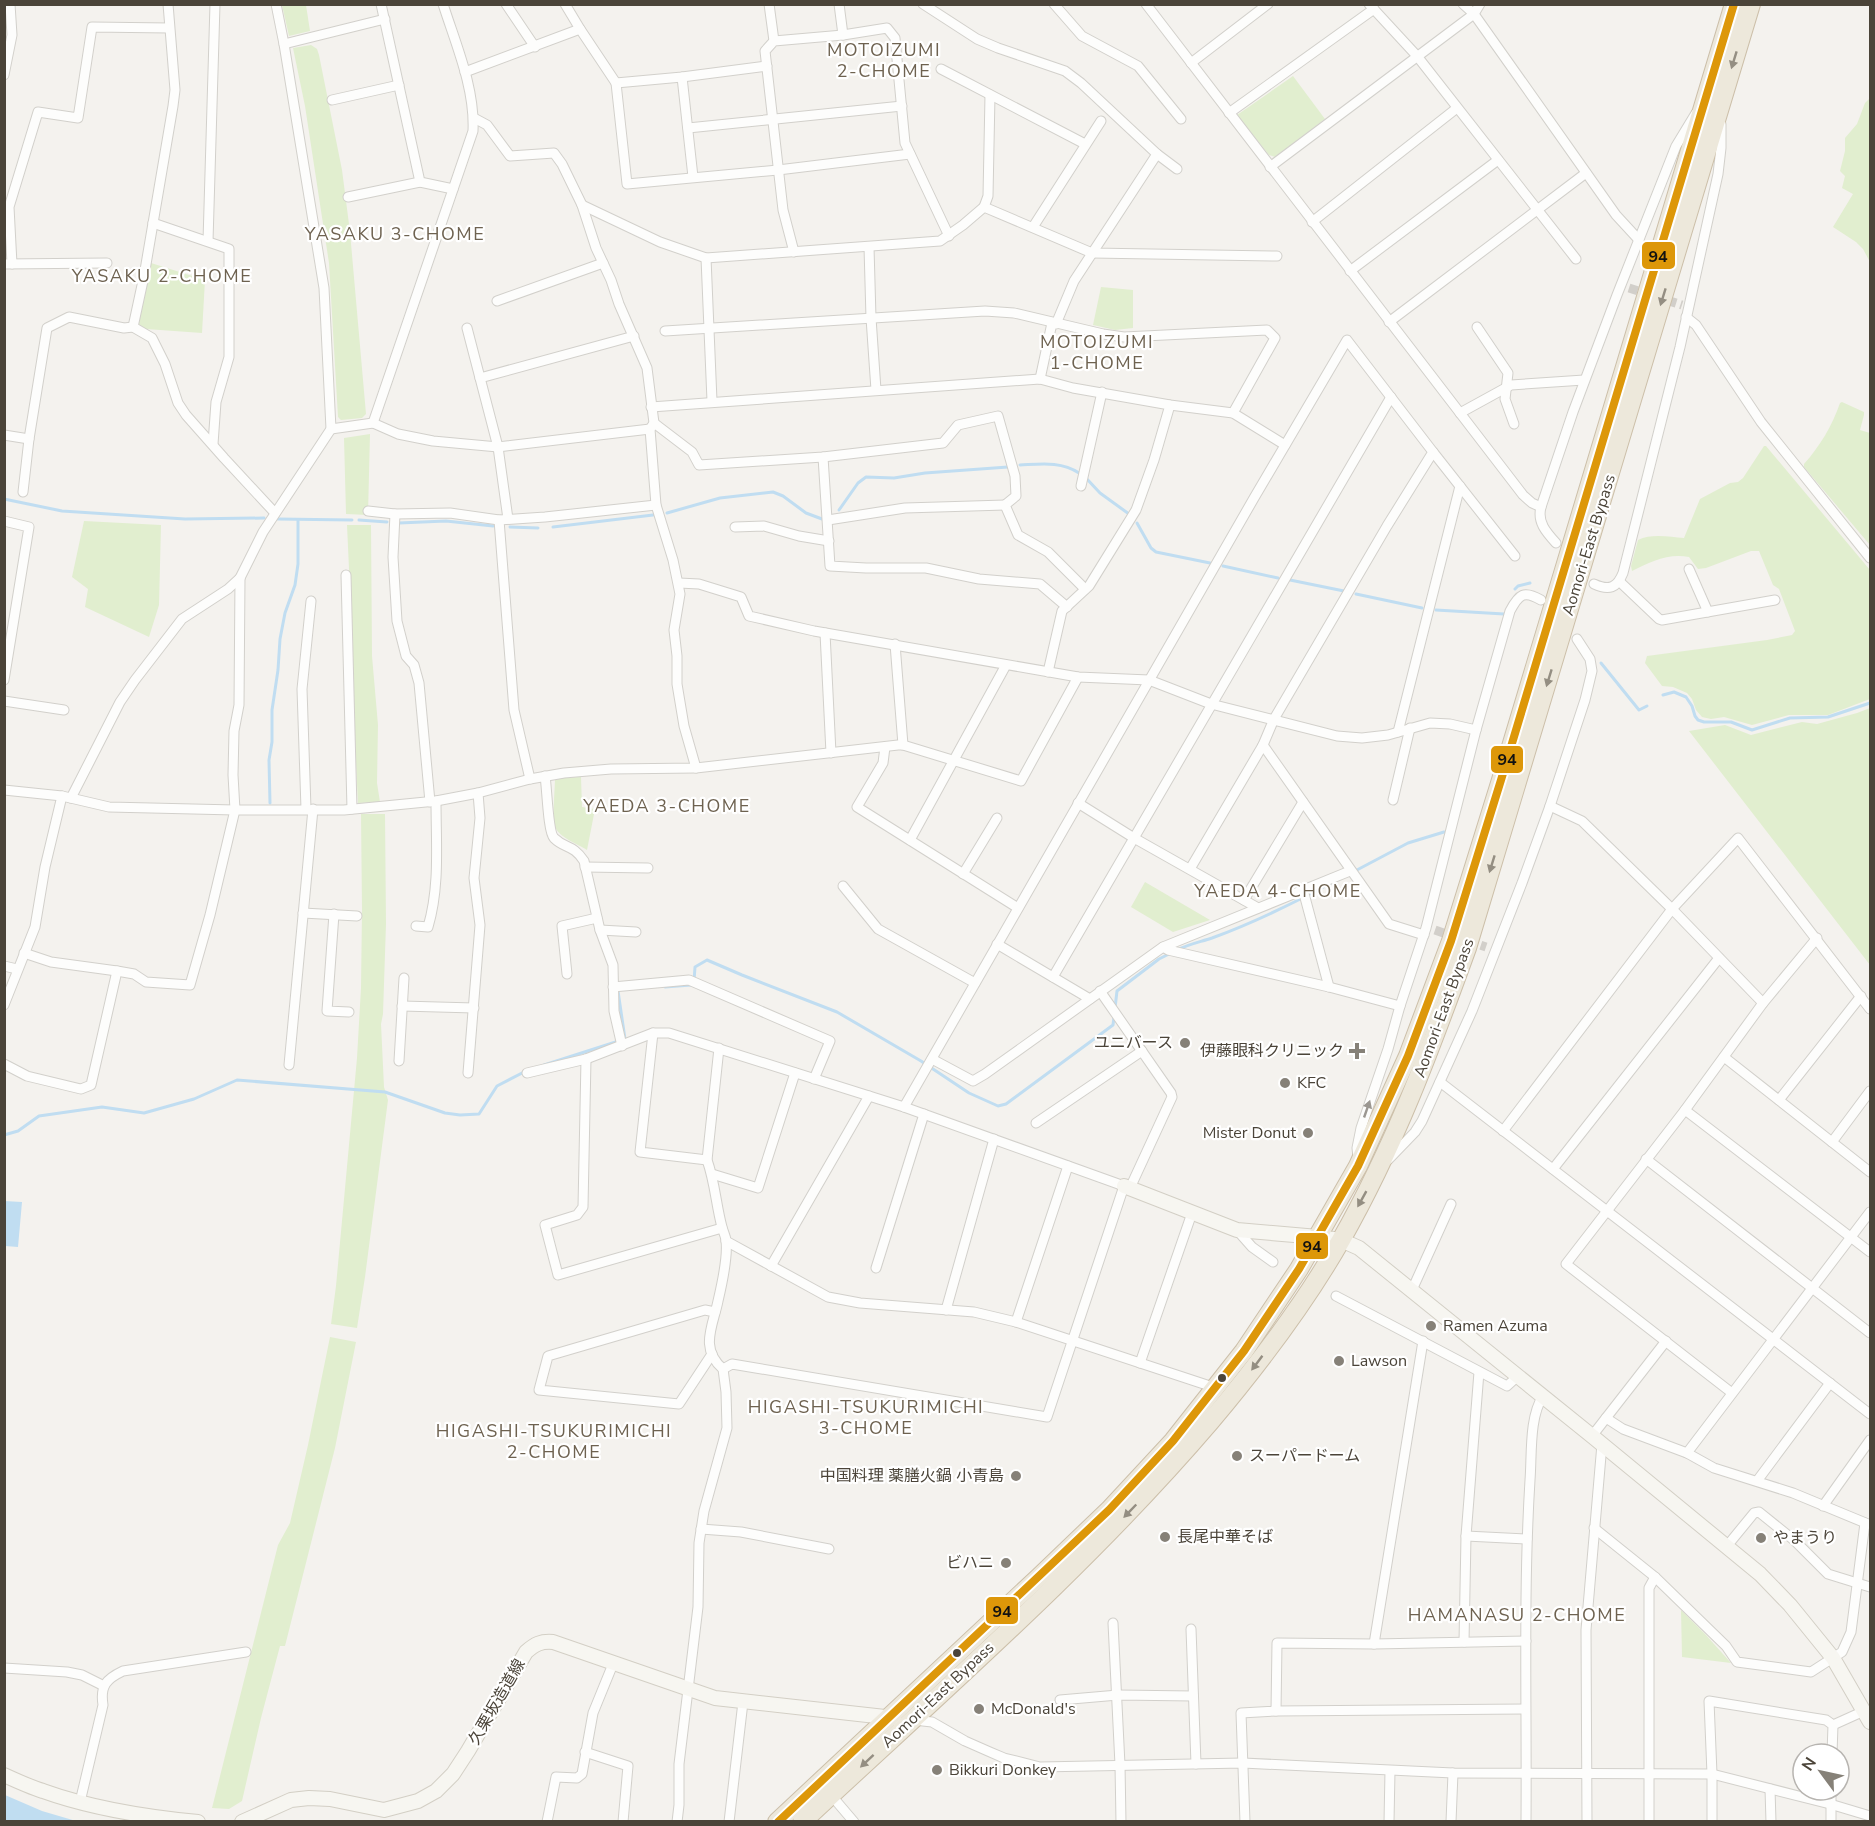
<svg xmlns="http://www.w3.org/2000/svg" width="1875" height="1826" viewBox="0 0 1875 1826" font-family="'Nunito Sans','Noto Sans JP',sans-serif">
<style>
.green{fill:#e1eecf}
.water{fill:#c0ddf1}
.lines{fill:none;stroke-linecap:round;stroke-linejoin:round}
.stream{stroke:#c0ddf1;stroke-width:3}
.street-tunnel{stroke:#d2cfca;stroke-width:9;stroke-dasharray:9 4.5;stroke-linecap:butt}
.street-casing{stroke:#d2d0cb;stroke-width:11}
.secondary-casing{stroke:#d3cfc5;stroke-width:16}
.highway-casing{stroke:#ccbfa9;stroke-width:20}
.street{stroke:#fdfdfc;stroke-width:9}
.secondary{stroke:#f7f6f1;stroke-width:14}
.highway{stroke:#ede8db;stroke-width:18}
.bus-1-casing{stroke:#fff;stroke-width:12}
.bus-1{stroke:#dd9709;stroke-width:8}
.oneway{fill:#948e82}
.oneway2{fill:#9b9791}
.poi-dot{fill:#868178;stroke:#fff;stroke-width:2}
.bus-dot{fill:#4b4439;stroke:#fff;stroke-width:2}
.labels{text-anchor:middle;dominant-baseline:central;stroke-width:4.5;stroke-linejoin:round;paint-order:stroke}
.street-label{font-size:16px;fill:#4b4439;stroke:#fff}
.poi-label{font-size:16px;fill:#4b4439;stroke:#fff;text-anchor:start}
.neighbourhood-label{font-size:18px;letter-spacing:1.5px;fill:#6e6250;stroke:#fff}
.line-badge{stroke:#fff;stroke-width:2}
.pale-badge-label{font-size:16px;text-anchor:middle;font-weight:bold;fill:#111}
</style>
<rect width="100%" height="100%" fill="#f4f2ee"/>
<!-- green -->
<g class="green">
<path d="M282,5H306L310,31L289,36Z"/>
<path d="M311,45L317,49L319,55L342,170L350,232L366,414L362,418L341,420L338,417L329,263L305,106L293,48Z"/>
<path d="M1293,76L1325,119L1275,157L1269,155L1237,115Z"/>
<path d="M1870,98V262L1863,249L1856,242L1833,227L1853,194L1842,188L1845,176L1840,171L1845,151V138L1857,124L1865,103Z"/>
<path d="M151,263L205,280L202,333L146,329L138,324Z"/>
<path d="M1101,287L1133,290V328L1115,330L1093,325Z"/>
<path d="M1842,402L1864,412V415L1860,430L1870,433V545L1804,467V464C1820,446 1832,426 1840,403Z"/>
<path d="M370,434L368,515L346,514L344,438Z"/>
<path d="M1764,446H1766L1870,570V699L1828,715H1789L1752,725L1724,717L1711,719L1702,717L1696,710L1692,699L1687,693L1673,687L1662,686L1645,663L1647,656L1767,640L1792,635L1795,631L1779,589L1773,585L1759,551H1751L1706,568L1698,569L1689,557C1668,553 1650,562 1632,571L1631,566L1638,540C1652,533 1670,537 1684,538L1700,499L1730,483L1738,482L1743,478Z"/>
<path d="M84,521L161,525L159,605L149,637L85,607L88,589L72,577Z"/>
<path d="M347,525H371L372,656L378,725L377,783L380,802L358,803C353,710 352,618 347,525Z"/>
<path d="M1870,708V965L1689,731L1725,725L1751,735L1802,722L1817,724L1857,713Z"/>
<path d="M581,777L582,807L595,809L587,850C578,844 560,838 555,827C552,819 555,789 555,778Z"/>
<path d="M361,814H385L386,924L383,1014L381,1024L384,1087L388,1100L365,1277L357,1328L331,1324L336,1286L357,1058L361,988L362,910Z"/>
<path d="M1145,882L1210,920L1173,932L1131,907Z"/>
<path d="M330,1337L356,1342L335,1448L285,1646H280L261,1718L242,1801L229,1809L212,1808L278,1545L290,1523L308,1445Z"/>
<path d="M1681,1610L1705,1634L1731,1663L1682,1657Z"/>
</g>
<!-- water -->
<g class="water">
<path d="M4,1201L22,1202L18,1247L5,1246Z"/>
<path d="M5,1795L42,1811L76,1821H5Z"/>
</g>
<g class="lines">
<!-- stream -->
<g class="stream">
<path d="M1020,465C1041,464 1061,461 1079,473"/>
<path d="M1086,478L1100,493L1129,514"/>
<path d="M4,499L62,511L185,519L264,518"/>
<path d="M839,510L858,483L866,477L894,478L925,473L1008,467"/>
<path d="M667,513L720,498L773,492L783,496L806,513L822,519"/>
<path d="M278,519L352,520"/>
<path d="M359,520L387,522"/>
<path d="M399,523L446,521L493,526"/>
<path d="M1137,523L1151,548L1156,552L1210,563"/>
<path d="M510,527L538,528"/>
<path d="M553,527L653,515"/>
<path d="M1223,566L1278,578"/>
<path d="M1290,580L1344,591"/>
<path d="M1515,589L1518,586L1530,583"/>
<path d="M1356,594L1422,608"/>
<path d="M1436,610L1504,614"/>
<path d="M1601,663L1639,710L1647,706"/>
<path d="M1663,695L1674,692L1686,697L1692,706L1695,716L1698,720L1704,722H1731L1752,730L1790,718L1828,717L1870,703"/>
<path d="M270,803L269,760L272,742V710L278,670L280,639L285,613L295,585L298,564V520"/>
<path d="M1355,871L1408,843L1444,832"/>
<path d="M1177,950C1189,944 1200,942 1212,938C1253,923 1292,904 1331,883"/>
<path d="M694,981L695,967L707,960L742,975L837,1012L921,1061L969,1093L998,1106L1006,1104L1113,1025L1114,1017"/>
<path d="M665,987L691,985"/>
<path d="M1115,1008L1117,991L1159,959L1169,954"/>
<path d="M544,1065L625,1039L618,991"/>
<path d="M4,1135L18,1131L39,1116L102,1107L144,1113L194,1099L237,1080L385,1092L445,1113L460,1115L479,1114L497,1086L526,1071"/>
</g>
<!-- street-tunnel -->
<g class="street-tunnel">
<path d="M1629,288L1682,305"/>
<path d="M1435,930L1455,937"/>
<path d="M1468,941L1486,947"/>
</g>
<defs>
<g id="street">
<path d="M381,4L420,182L453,189"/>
<path d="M506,4L535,47"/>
<path d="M565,4L580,29"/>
<path d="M769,4L774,41"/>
<path d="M839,4L843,35"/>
<path d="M923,4L977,39L998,48L1065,71L1081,83L1157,154L1177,169"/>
<path d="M1054,4L1082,36L1138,66L1181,119"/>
<path d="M1146,4L1523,495L1532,503L1541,507"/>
<path d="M1369,4L1417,56L1576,259"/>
<path d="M1463,4L1474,14L1520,79L1616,215L1639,240"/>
<path d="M284,44L385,19"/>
<path d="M1191,63L1268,4"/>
<path d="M941,69L1085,144"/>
<path d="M465,72L580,29L616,83L682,77L767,66"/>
<path d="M4,75L12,35L10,4"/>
<path d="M682,77L693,177"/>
<path d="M616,83L627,184L778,170L910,154"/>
<path d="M332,100L399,85"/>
<path d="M1229,113L1374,9"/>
<path d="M474,118L487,125L510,156L554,153L562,164L582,205L596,248L611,280L619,304L647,368L654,423L650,429L656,505L673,560L680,594L674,630L677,656V684L684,726L696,768"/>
<path d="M688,128L902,106"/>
<path d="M1270,167L1474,14L1480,4"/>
<path d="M348,197L420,182"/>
<path d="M582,205L660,242L706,258L940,241L963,225L984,207L1092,253L1277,256"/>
<path d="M984,207L988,196L990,95"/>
<path d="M1312,222L1457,108"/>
<path d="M153,223L229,249V357L216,402L213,444"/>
<path d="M1033,227L1101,121"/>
<path d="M208,241L215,4"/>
<path d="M869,247L871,318L876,390"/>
<path d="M794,252L783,210L765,51L774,41L843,35L887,28L895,38L905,143L949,236"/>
<path d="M706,258L712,401"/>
<path d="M4,264L107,263"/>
<path d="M12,264L9,207L38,112L78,118L92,27L169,28"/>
<path d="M1350,271L1498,160"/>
<path d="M497,301L603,263"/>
<path d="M1686,317L1696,325L1761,422L1870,558"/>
<path d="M1389,322L1586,173"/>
<path d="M1056,324L1074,281L1157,154"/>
<path d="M133,327L144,276L173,106L175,90L168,4"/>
<path d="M1477,327L1508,373L1505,399L1514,424"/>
<path d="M467,328L498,447L508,519"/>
<path d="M665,331L985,311L1014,313L1103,334L1124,337L1267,330L1275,338L1233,413"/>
<path d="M480,378L634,336"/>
<path d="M1040,379L1052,323"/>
<path d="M651,407L1040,379L1073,388L1170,405L1233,413L1285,445"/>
<path d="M1460,413L1511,385L1584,380"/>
<path d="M373,423L473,131C475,88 456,45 443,4"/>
<path d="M654,423L692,452L699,465L823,457L943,443L958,425L998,416L1015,476L1016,496L1005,505L1018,535L1048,552L1085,589"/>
<path d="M331,429L373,423L398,434L433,441L498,447L650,429"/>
<path d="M4,435L29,439"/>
<path d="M1433,452L1515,556"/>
<path d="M823,457L830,566L866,568H926L979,579L1040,584L1067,607"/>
<path d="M1081,486L1102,392"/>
<path d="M23,492L29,439L47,328L69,317L124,328L133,327L152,338L165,364L178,403L186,415L224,458L275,513"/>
<path d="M368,511L395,514L450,513L499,520L545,517L656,505"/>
<path d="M395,514L393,557L397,621L406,656L414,665L419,683L430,802"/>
<path d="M499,520L514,710L530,779"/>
<path d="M828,520L905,508L1005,505"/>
<path d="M4,521L29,527L4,680"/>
<path d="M735,527L764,526L799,536L829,541"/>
<path d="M1556,543C1546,532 1537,522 1541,507L1573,412L1617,295L1676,146L1696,113"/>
<path d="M1689,569L1708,612"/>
<path d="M346,575L352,809"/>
<path d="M1620,582L1659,619L1662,620L1775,600"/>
<path d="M679,583L699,584L741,597L749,616L814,631L1078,677L1149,680L1211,704L1337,736L1362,738L1388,735L1430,723L1450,724L1476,730"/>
<path d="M1594,584C1609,591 1617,588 1623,573L1680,347L1718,174L1721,148V124"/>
<path d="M825,633L831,753"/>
<path d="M895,644L903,745"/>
<path d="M1048,672L1062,611L1089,586L1136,510L1154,460L1170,405"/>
<path d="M4,701L64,710"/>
<path d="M1398,732L1460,486"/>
<path d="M885,747L883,763L857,807L1018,908"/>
<path d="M545,776C547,788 548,832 554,838C565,849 573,844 584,861L600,930L613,965L614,1011L622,1046"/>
<path d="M4,790L62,796L109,807L235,810H344L436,801L478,793L530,779L564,773L611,769L696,768L898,745H903L1021,781L1078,677"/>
<path d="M71,798L120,702L135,680L182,619L228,589L240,578L263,532L331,429L324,288L284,44L276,4"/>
<path d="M1393,800L1410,728"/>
<path d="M1078,803L1134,838L1258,908"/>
<path d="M1550,806L1582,821L1672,909L1763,1003"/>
<path d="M306,809L302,689L311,601"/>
<path d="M910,840L1006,665"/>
<path d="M585,867L648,868"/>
<path d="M1190,869L1263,745"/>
<path d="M963,874L997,818"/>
<path d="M843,886L878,929L975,983"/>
<path d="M1303,890L1329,987"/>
<path d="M1244,900L1303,802"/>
<path d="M303,913L357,916"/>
<path d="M334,914L327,1011L349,1012"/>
<path d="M416,926L428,927C440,886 436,844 436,801"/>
<path d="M600,930L636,932"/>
<path d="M997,944L1090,999"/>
<path d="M1163,947L1168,950L1329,987L1400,1006"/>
<path d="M24,953L51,962L117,971"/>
<path d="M4,966L17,969"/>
<path d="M567,974L562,926L597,918"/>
<path d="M1053,977L1391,397"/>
<path d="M613,987L689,980L830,1041L814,1079"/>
<path d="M1100,991L1171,1093L1172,1097L1130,1188"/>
<path d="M4,1005L35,927L45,867L62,796"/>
<path d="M402,1006L474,1008"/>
<path d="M653,1033L640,1152L707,1160"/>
<path d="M1724,1057L1870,1172"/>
<path d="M586,1059L583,1207L577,1215L545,1225L558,1275L722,1228"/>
<path d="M932,1059L973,1081L985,1074L1163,947L1350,871"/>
<path d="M399,1061L404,978"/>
<path d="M4,1064L27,1076L81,1089L91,1085L117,971L134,974L146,982L190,985L210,915L235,810L233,775L234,731L239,705L240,578"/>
<path d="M289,1065L313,809"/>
<path d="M468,1073L480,925L474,878L480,818L478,793"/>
<path d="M527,1073L586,1059L653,1033H669L904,1107L1124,1186L1047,1417L732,1364L723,1369"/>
<path d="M1440,1082L1870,1414"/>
<path d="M1779,1100L1861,996"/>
<path d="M904,1107L1254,498L1347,340L1433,452L1387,526L1274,719L1263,745L1389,924L1424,935"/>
<path d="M1685,1110L1870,1252"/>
<path d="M1036,1123L1142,1051"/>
<path d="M1503,1131L1672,909L1738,838L1870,1009"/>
<path d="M1832,1142L1870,1091"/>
<path d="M1358,1157L1357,1148L1361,1128L1388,1049L1400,1006L1426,928L1476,730L1510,611C1519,594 1524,590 1541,600"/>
<path d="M1646,1159L1870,1333"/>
<path d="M1388,1160L1415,1132L1422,1121L1472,1011L1522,883L1550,806L1585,700L1592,671L1590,659L1577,639"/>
<path d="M1553,1169L1719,958"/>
<path d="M712,1174L758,1188L795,1073"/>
<path d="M1237,1230L1252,1247L1273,1262"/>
<path d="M726,1241L828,1297L860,1303L974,1312L1016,1322L1216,1388"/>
<path d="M771,1266L869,1096"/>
<path d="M876,1268L924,1114"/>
<path d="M1412,1290L1451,1204"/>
<path d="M1336,1296L1507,1386L1518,1376"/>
<path d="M946,1310L994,1139"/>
<path d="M1016,1322L1068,1166"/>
<path d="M712,1354L679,1404L539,1390L548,1356L705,1310L715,1312"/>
<path d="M1140,1363L1192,1213"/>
<path d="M1732,1393L1566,1264L1685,1110L1763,1003L1817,938"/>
<path d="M1606,1418L1666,1341"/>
<path d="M1592,1436L1606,1418L1623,1429L1687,1453L1714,1468L1793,1493L1868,1524"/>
<path d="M1687,1453L1870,1212"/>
<path d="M1757,1481L1830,1383"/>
<path d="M1823,1506L1870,1440"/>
<path d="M1594,1528L1655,1577L1726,1646L1737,1662L1811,1672L1842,1652L1851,1632L1865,1523"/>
<path d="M701,1529L741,1532L829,1549"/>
<path d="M1466,1536L1527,1539"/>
<path d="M1727,1546L1754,1513L1759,1512L1795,1541L1828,1574L1870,1587"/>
<path d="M1113,1623L1120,1765L1121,1822"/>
<path d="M1191,1629L1196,1764"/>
<path d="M1464,1642L1466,1536L1479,1372"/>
<path d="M1374,1644L1423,1341"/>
<path d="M4,1668L67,1672L82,1675L104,1686"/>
<path d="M1060,1700L1118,1695L1193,1696"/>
<path d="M1276,1711L1525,1709"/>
<path d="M914,1720L932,1722L965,1741L990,1752L1004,1758L1040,1767L1243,1763L1453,1773L1712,1774L1830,1804L1870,1816"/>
<path d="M1833,1725L1864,1711"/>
<path d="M585,1752L628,1766L623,1822"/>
<path d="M1770,1789L1771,1822"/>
<path d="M831,1795L854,1822"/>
<path d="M80,1802L103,1705C100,1686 106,1679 123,1671L246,1652"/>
<path d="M547,1822L556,1777L577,1778L582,1774L593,1713L613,1664"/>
<path d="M677,1822L679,1805V1764L698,1607L699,1543L704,1511L727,1428L726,1392L723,1369C699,1348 713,1326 718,1301C722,1284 728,1257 726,1241C726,1236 723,1232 722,1227C716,1205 715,1182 707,1160L719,1048"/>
<path d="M729,1822L743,1702"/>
<path d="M1245,1822L1241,1713L1276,1711L1277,1643L1374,1644L1526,1641"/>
<path d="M1389,1822L1390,1771"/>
<path d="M1451,1822L1453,1773"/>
<path d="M1526,1822C1527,1708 1523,1594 1530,1480C1532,1455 1529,1417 1543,1396"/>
<path d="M1587,1822L1586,1630L1602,1444"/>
<path d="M1649,1822V1588L1655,1577"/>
<path d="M1712,1822V1774L1709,1701L1826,1720L1833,1725L1832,1754"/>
<path d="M1831,1822V1790"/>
</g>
<g id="secondary">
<path d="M1124,1186L1237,1230L1318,1237L1341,1240L1359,1248L1592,1436L1760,1574L1790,1605L1833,1658L1870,1722"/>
<path d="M4,1775C17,1781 30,1787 43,1791C93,1809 146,1817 198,1822"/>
<path d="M242,1822L291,1800L309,1798L330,1799L384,1810L418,1801L436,1791L453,1774L468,1751L526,1652C535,1644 541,1641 553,1642L715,1698L894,1718"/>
</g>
<g id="highway">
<path d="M777,1822L1039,1577L1109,1510L1173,1441L1244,1351L1299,1269L1358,1166L1408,1056L1451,941L1501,780L1734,4"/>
<path d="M802,1822C941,1692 1086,1567 1210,1422C1258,1365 1304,1305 1341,1240C1395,1145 1430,1050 1467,948L1751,4"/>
</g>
</defs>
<!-- street casing -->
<use href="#street" class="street-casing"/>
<!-- secondary casing -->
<use href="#secondary" class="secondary-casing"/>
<!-- highway casing -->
<use href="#highway" class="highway-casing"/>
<!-- street -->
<use href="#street" class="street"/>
<!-- secondary -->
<use href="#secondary" class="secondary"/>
<!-- highway -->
<use href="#highway" class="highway"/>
<defs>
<path id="bus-1" d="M778,1822L1109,1510L1173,1441L1244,1351L1299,1269L1358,1166L1408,1056L1451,941L1501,780L1734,4"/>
</defs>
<!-- bus-1 casing -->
<use href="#bus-1" class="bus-1-casing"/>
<!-- bus-1 -->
<use href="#bus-1" class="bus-1"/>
</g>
<!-- one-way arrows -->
<defs><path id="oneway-solid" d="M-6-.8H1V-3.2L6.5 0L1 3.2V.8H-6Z" transform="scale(1.5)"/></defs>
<g class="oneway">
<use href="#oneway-solid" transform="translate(1734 60) rotate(107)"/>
<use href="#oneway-solid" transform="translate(1663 297) rotate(107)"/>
<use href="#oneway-solid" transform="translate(1549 678) rotate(107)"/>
<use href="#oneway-solid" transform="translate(1492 864) rotate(107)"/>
<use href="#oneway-solid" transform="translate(1362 1199) rotate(119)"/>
<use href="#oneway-solid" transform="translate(1257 1363) rotate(127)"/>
<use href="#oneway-solid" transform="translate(1130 1511) rotate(134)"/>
<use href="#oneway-solid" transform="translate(867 1761) rotate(137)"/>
</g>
<use class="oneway2" href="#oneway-solid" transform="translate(1367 1109) rotate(-71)"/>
<!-- markers -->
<g class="poi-dot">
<circle cx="1185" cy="1043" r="6"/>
<path d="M1354 1042h6v6h6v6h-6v6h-6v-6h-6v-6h6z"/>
<circle cx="1285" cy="1083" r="6"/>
<circle cx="1308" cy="1133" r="6"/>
<circle cx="1431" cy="1326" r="6"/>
<circle cx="1339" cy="1361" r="6"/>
<circle cx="1237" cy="1456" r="6"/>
<circle cx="1016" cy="1476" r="6"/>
<circle cx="1165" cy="1537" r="6"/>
<circle cx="1761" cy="1538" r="6"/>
<circle cx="1006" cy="1563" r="6"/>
<circle cx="979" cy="1709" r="6"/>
<circle cx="937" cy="1770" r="6"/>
</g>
<g class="bus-dot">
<circle cx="1222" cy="1378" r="5"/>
<circle cx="957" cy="1653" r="5"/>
</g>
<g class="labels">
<!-- street labels -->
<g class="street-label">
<text transform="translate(1589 545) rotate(-73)">Aomori-East Bypass</text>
<text transform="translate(1444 1008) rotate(-70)">Aomori-East Bypass</text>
<text transform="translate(938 1695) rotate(-43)">Aomori-East Bypass</text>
<text transform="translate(497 1702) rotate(-60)">久栗坂造道線</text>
</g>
<!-- poi labels -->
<g class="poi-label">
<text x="1173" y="1043" text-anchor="end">ユニバース</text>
<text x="1344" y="1051" text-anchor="end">伊藤眼科クリニック</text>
<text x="1297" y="1083">KFC</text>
<text x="1296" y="1133" text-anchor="end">Mister Donut</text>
<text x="1443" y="1326">Ramen Azuma</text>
<text x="1351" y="1361">Lawson</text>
<text x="1249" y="1456">スーパードーム</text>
<text x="1004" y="1476" text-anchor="end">中国料理 薬膳火鍋 小青島</text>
<text x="1177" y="1537">長尾中華そば</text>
<text x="1773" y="1538">やまうり</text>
<text x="994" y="1563" text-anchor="end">ビハニ</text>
<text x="991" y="1709">McDonald's</text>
<text x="949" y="1770">Bikkuri Donkey</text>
</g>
<!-- neighbourhood labels -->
<g class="neighbourhood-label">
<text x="884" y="50">MOTOIZUMI<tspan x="884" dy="21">2-CHOME</tspan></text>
<text x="395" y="234">YASAKU 3-CHOME</text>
<text x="162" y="276">YASAKU 2-CHOME</text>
<text x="1097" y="342">MOTOIZUMI<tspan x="1097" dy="21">1-CHOME</tspan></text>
<text x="667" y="806">YAEDA 3-CHOME</text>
<text x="1278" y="891">YAEDA 4-CHOME</text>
<text x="866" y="1407">HIGASHI-TSUKURIMICHI<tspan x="866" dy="21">3-CHOME</tspan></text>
<text x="554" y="1431">HIGASHI-TSUKURIMICHI<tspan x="554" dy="21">2-CHOME</tspan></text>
<text x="1517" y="1615">HAMANASU 2-CHOME</text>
</g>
</g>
<g class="line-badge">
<rect x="1641" y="241" width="35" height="29" rx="6" fill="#dd9709"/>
<rect x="1490" y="745" width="34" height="29" rx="6" fill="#dd9709"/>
<rect x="1295" y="1232" width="34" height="28" rx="6" fill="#dd9709"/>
<rect x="985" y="1596" width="34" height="29" rx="6" fill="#dd9709"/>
</g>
<g class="pale-badge-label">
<text x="1658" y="262">94</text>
<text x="1507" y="765">94</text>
<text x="1312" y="1252">94</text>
<text x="1002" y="1617">94</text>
</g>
<!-- border -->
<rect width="1875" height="1826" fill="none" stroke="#4b4439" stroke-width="12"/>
<!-- north arrow -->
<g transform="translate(1821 1772) rotate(303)"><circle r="28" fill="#ffffff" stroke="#b7b4b0" stroke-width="1.5"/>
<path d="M0-4.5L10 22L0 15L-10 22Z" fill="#868178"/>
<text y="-9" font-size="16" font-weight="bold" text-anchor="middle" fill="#4b4439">N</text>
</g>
</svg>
